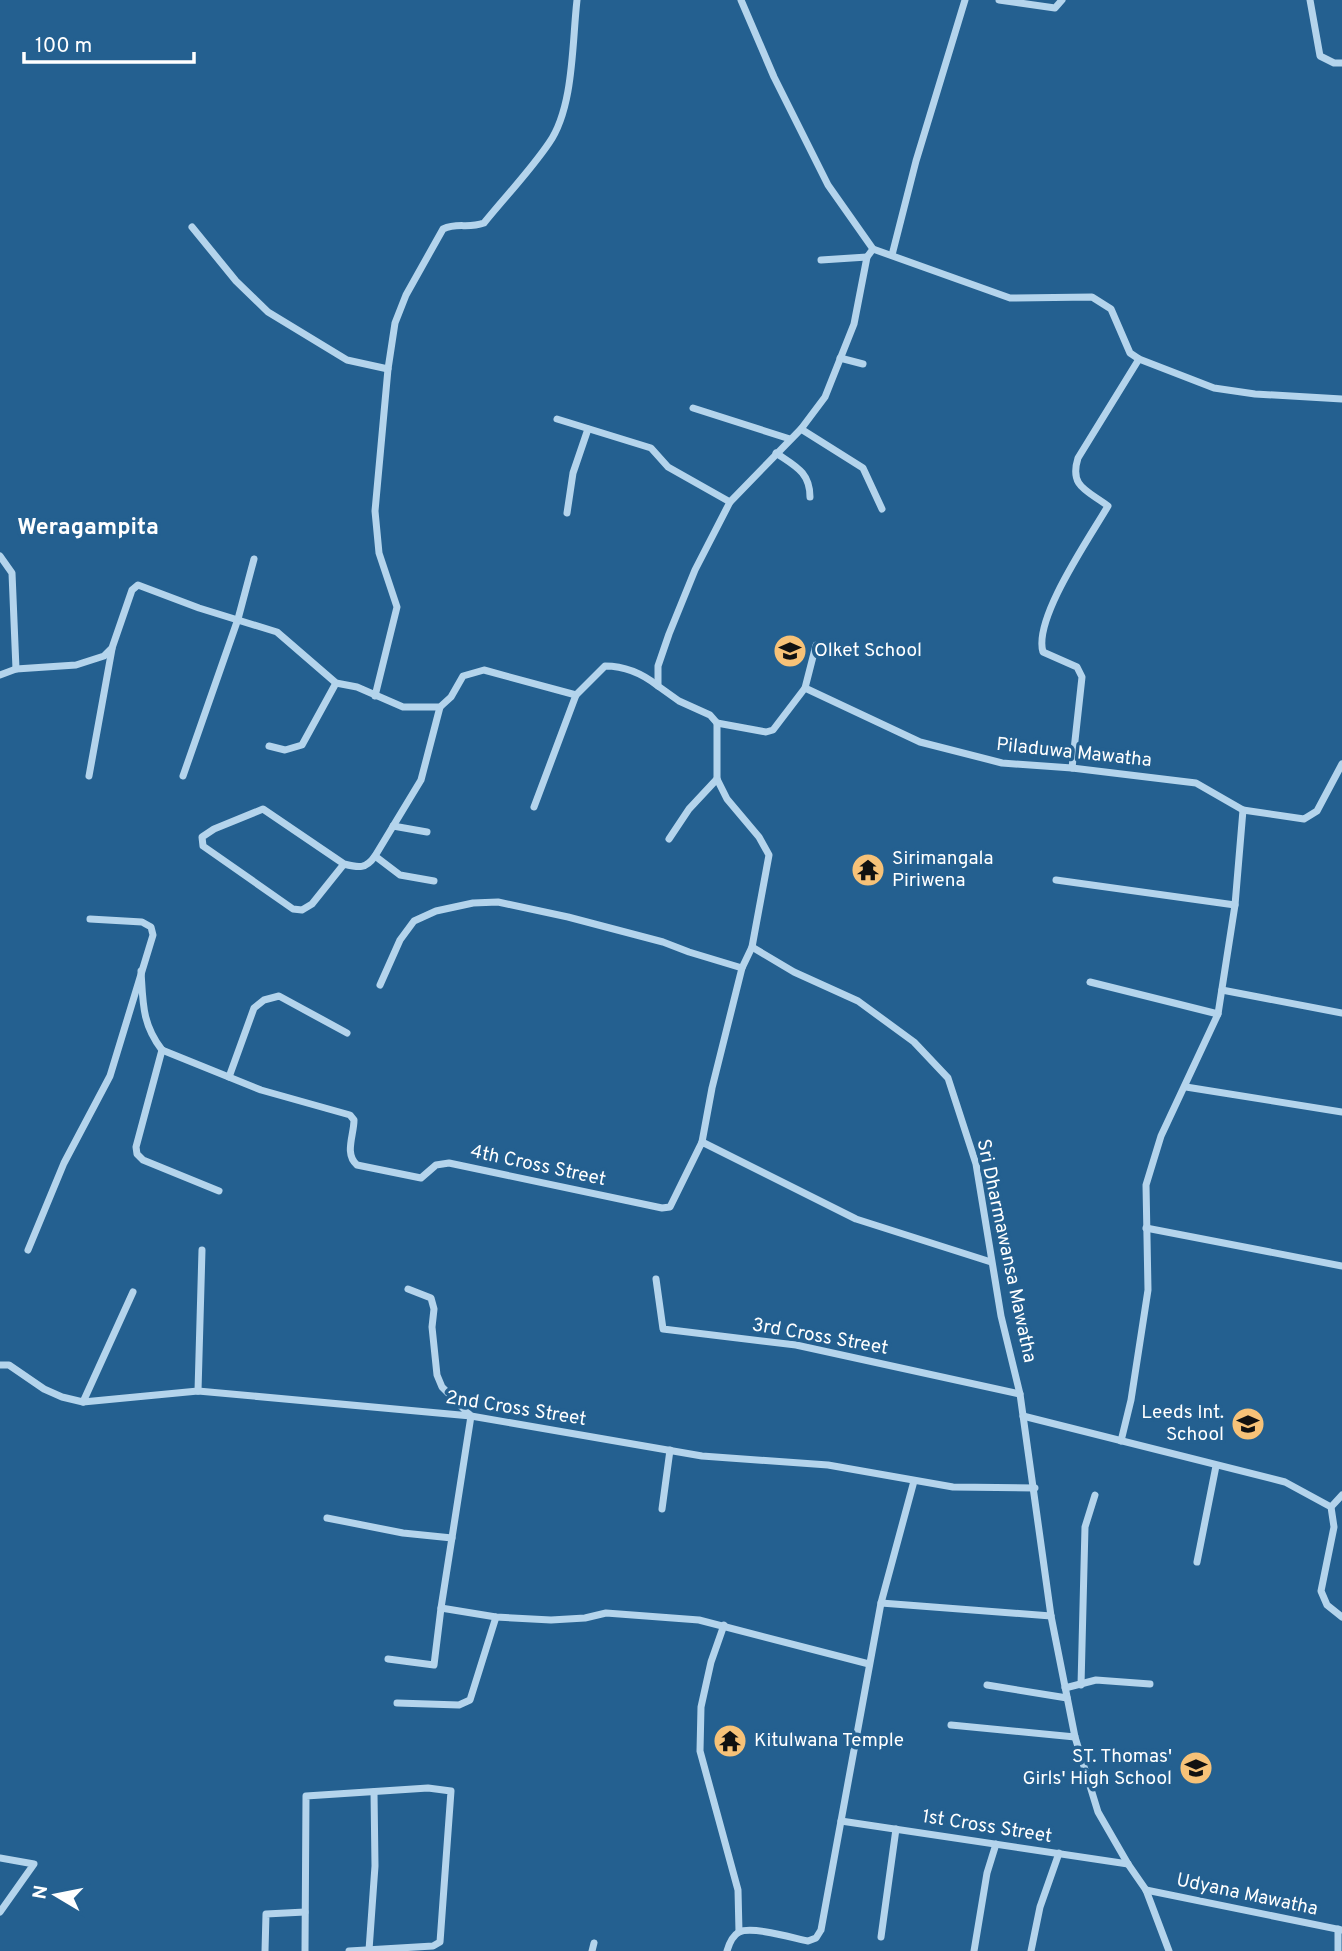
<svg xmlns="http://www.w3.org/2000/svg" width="1342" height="1951" viewBox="0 0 1342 1951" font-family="Overpass,sans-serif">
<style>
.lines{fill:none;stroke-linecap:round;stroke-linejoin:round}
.street{stroke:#b4d4ec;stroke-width:7}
.labels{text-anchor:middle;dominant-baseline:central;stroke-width:7;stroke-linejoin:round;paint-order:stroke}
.poi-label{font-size:19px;fill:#fff;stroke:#246090;text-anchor:start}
.street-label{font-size:19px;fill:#fff;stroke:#246090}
.quarter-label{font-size:23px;font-weight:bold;fill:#fff;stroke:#246090}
</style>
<rect width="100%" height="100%" fill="#246090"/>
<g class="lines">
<!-- street -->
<g class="street">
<path d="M741,0L774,77L828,185L873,249L1010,298L1092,297L1111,309L1130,353L1139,359L1214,388L1255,394L1342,399"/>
<path d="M999,0L1055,8L1062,0"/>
<path d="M1310,0L1320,56L1334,63H1342"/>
<path d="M192,227L236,281L268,312L347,360L388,369"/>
<path d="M873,249L867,257L854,324L825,397L801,429L730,502L695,570L669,634L658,666V686L679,701L710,715L717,723V779L727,799L759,837L769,855L752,947L794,972L858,1001L914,1042L948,1078L976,1164L1001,1316L1020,1394L1051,1616L1075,1737L1098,1812L1128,1864L1146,1890L1169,1951"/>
<path d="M892,255L916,161L965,0"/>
<path d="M821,260L867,257"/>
<path d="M840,358L863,364"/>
<path d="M693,408L790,439"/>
<path d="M557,419L651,448L668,467L730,502"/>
<path d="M801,429L863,468L882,509"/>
<path d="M776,453C795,466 810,472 810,497"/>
<path d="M567,513L573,473L588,429"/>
<path d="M0,556L12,573L16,669"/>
<path d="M0,675L16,669L76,665L104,656L112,648L132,590L138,585L199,608L277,632L336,683L357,687L403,707H440L451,697L463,676L484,670L576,695"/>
<path d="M805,688L816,645"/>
<path d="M375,696L397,607L379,553L375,511L388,369L395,323L406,295L443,229C458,222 467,229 484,223C505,197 530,171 549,143C574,107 572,43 577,0"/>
<path d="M717,723L766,732L773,730L805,688L920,742L1002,763L1072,768L1196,783L1243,810L1304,819L1317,811L1342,764"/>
<path d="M269,746L285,750L302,745L336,683"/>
<path d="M1072,768L1082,677L1077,667L1043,652C1033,619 1090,537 1108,506C1087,490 1069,487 1078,458L1139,359"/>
<path d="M89,776L112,649"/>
<path d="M183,776L238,619L254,559"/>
<path d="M534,807L576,695L605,666C624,666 643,674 658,686"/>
<path d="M393,826L427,832"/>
<path d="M669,839L689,809L717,779"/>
<path d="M375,856L400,875L434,881"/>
<path d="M344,864L263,809L214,829L202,837L203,846L293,909L302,910L312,904L344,864C359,868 366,869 375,856L421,780L440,707"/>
<path d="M1056,880L1235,905"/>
<path d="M141,971C143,1003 142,1024 162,1050L261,1090L350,1115L354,1120C354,1135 344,1154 357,1165L421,1178L436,1165L449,1163L662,1208L670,1207L702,1142L856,1219L991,1262"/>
<path d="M1090,982L1218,1014"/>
<path d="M380,985L400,940L414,921L436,911L473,903L498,902L568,917L663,942L689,952L742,968"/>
<path d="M1222,990L1342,1013"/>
<path d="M162,1050L136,1147L137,1154L143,1160L219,1191"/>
<path d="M229,1077L254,1008L264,1000L279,996L347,1033"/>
<path d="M1186,1087L1342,1112"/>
<path d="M702,1142L712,1088L742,968L752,947"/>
<path d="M1146,1228L1342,1266"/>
<path d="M28,1250L64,1163L110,1076L153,935L151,927L142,922L90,919"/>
<path d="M656,1279L663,1329L796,1345L1020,1394"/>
<path d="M0,1365H9L44,1389L62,1397L83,1402L198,1391L471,1416L702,1456L828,1465L953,1487L1035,1488"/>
<path d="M198,1391L202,1250"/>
<path d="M83,1402L133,1292"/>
<path d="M1023,1416L1285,1482L1331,1507L1334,1527L1321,1591L1327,1605L1342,1617"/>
<path d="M1121,1441L1131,1400L1148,1290L1146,1185L1161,1136L1218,1014L1235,905L1243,810"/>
<path d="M1331,1507L1342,1495"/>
<path d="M662,1509L670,1450"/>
<path d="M327,1518L403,1533L452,1538"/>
<path d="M1197,1562L1216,1466"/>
<path d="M881,1603L1051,1616"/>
<path d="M441,1608L496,1617L551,1620L585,1618L606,1613L699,1620L869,1664"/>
<path d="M724,1625L711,1662L701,1707L700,1751L738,1890L739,1932"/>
<path d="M388,1659L434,1665L441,1608L471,1416L442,1387L437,1375L432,1327L434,1309L431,1298L408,1289"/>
<path d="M987,1685L1067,1698"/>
<path d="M1081,1685L1085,1527L1095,1495"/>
<path d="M1065,1688L1096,1680L1150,1684"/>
<path d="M397,1703L459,1705L470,1700L496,1617"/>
<path d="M951,1725L1075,1737"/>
<path d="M841,1821L1128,1864"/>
<path d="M0,1858L34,1864L0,1912"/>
<path d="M1146,1890L1342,1930"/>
<path d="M1338,1929V1951"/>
<path d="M881,1937L896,1829"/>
<path d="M369,1950L375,1866L374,1792"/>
<path d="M265,1951L266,1914L305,1912"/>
<path d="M305,1951L306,1796L428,1788L451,1791L440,1942L433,1946L349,1951"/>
<path d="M592,1951L594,1943"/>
<path d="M727,1951C729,1944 732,1936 739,1932C753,1926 793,1938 808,1941L816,1938L821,1930L881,1603L914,1481"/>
<path d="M974,1951L987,1873L996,1844"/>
<path d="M1031,1951L1040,1907L1059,1853"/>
</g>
</g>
<!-- icons -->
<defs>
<symbol id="school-disc" viewBox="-11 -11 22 22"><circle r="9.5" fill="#f7c278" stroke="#246090"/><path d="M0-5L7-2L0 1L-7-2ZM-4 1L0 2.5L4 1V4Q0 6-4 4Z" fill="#111"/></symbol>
<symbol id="temple-disc" viewBox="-11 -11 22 22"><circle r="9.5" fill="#f7c278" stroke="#246090"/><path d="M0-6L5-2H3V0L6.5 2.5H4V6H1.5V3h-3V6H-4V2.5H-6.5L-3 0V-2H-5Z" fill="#111"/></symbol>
</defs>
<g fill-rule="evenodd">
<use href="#school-disc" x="771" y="632" width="38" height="38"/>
<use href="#temple-disc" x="849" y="851" width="38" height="38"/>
<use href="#school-disc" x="1229" y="1405" width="38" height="38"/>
<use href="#temple-disc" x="711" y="1722" width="38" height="38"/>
<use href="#school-disc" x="1177" y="1749" width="38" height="38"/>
</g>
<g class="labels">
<!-- poi labels -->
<g class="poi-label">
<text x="814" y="651">Olket School</text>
<text x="892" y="859">Sirimangala<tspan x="892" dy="22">Piriwena</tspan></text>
<text x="1224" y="1413" text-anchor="end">Leeds Int.<tspan x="1224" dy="22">School</tspan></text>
<text x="754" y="1741">Kitulwana Temple</text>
<text x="1172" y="1757" text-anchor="end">ST. Thomas'<tspan x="1172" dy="22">Girls' High School</tspan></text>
</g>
<!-- street labels -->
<g class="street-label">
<text transform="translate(1074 753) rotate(6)">Piladuwa Mawatha</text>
<text transform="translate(538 1166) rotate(12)">4th Cross Street</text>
<text transform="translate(1006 1251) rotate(78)">Sri Dharmawansa Mawatha</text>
<text transform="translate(820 1337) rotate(10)">3rd Cross Street</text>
<text transform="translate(516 1409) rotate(9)">2nd Cross Street</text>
<text transform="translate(987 1827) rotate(9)">1st Cross Street</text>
<text transform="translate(1247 1895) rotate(12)">Udyana Mawatha</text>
</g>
<!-- quarter labels -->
<g class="quarter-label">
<text x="88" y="528">Weragampita</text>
</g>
</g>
<!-- north arrow -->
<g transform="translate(56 1895) rotate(280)" stroke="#246090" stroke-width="5" paint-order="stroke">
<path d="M0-5L12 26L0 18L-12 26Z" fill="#ffffff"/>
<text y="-10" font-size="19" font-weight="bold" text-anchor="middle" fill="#ffffff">N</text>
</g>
<!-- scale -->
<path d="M24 52v10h170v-10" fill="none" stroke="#ffffff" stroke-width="3.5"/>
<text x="35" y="52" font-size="21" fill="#ffffff" stroke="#246090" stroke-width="5" paint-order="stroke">100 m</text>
</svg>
